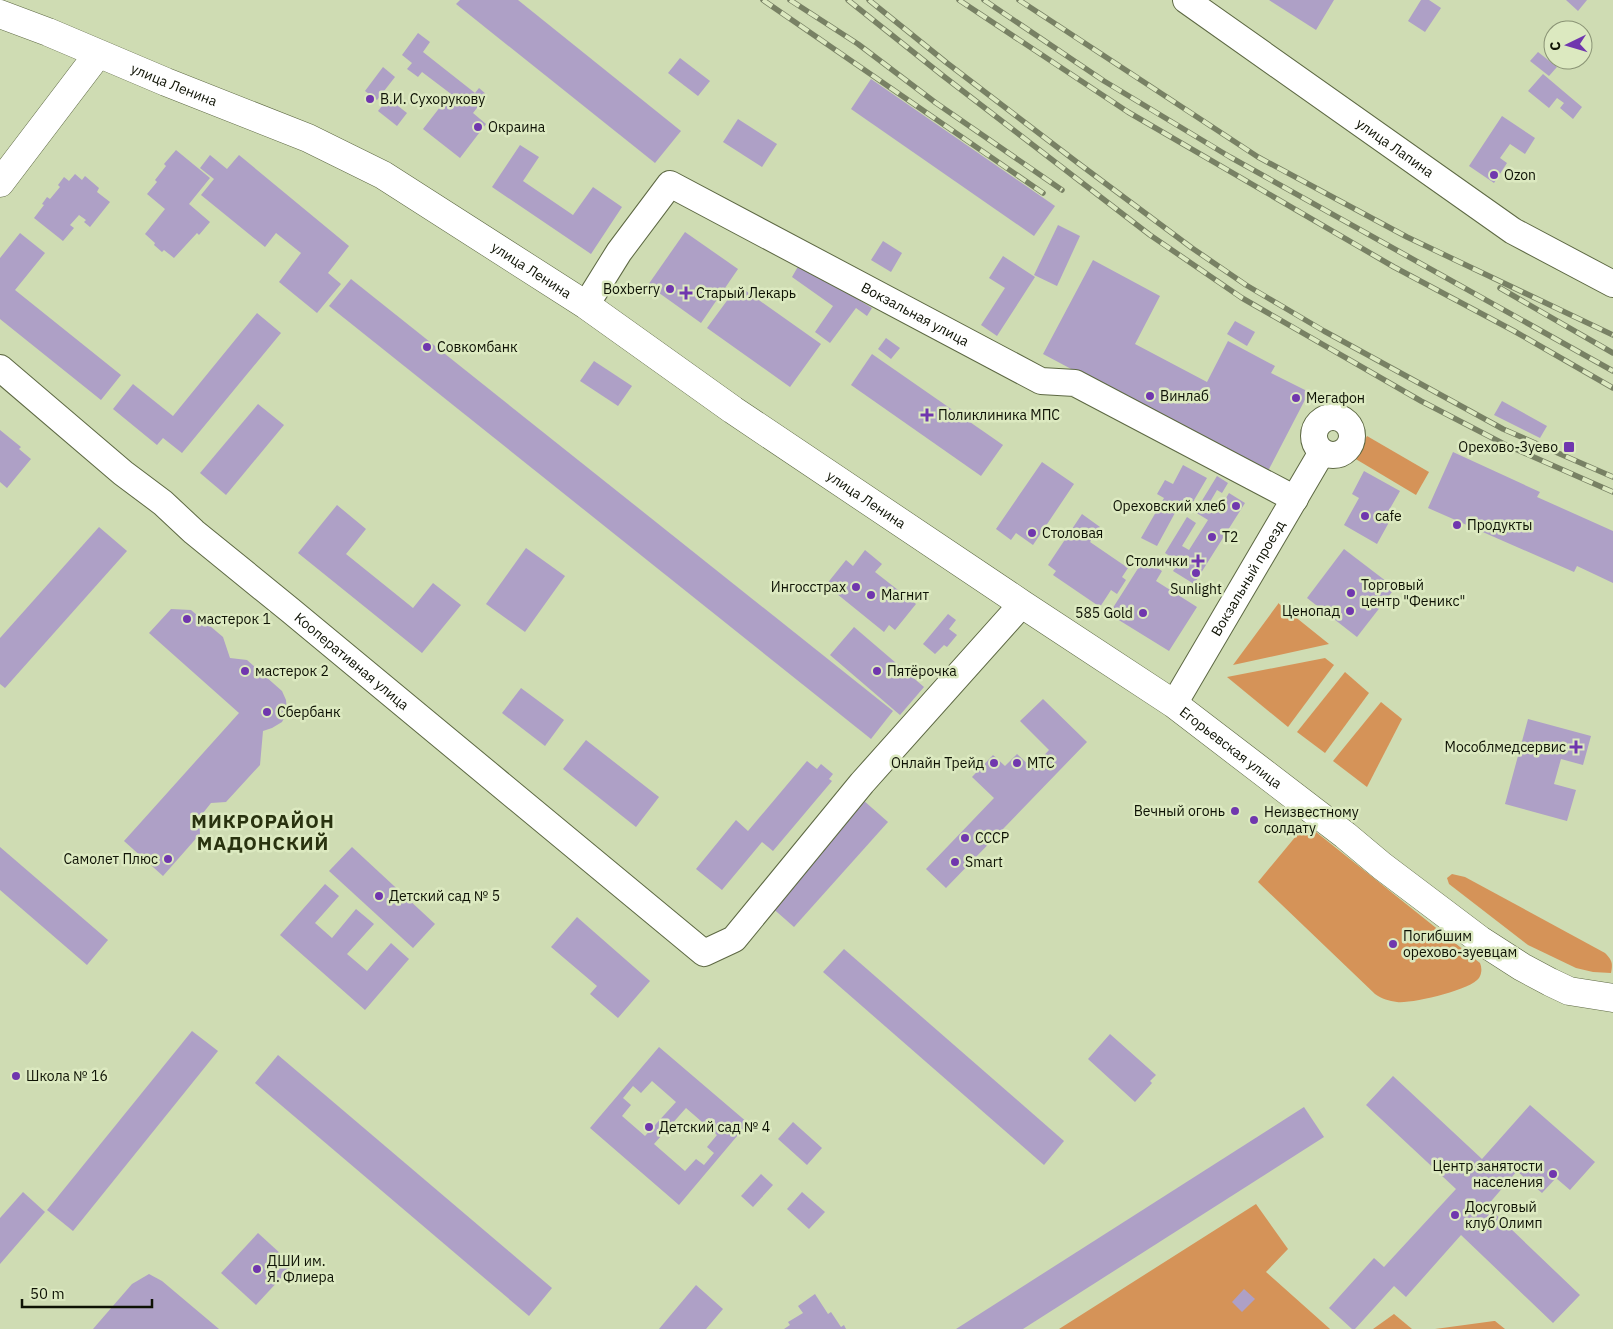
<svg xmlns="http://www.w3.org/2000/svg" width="1613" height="1329" viewBox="0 0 1613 1329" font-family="'IBM Plex Sans',sans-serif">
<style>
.green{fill:#d59358}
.building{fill:#aea0c6;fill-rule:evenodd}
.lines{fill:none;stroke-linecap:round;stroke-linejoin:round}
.minor-casing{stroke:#5d6843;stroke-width:28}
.major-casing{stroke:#5d6843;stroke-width:29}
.minor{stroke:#fff;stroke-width:26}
.major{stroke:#fff;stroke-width:28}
.rail-casing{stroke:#788164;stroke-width:5.5}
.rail{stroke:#dce9c0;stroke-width:4;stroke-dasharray:11;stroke-linecap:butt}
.poi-dot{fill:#7037ae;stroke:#dce9c0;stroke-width:2}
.labels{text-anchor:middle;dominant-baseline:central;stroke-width:5;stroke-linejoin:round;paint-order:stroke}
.street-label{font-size:14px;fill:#0e1204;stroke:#dce9c0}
.poi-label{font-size:14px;fill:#0e1204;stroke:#dce9c0;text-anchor:start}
.district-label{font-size:19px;font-weight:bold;letter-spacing:1px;fill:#29320f;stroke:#dce9c0}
</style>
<rect width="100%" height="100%" fill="#cfdcb3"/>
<!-- green -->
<g class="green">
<path d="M1367,436L1429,472L1416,495L1354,458Z"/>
<path d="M1278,603L1329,644L1233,665L1278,604Z"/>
<path d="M1325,658L1334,665L1288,727L1227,677Z"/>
<path d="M1345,672L1369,693L1325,753L1297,732Z"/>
<path d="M1381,702L1402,719L1367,787L1333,761Z"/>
<path d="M1306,824L1480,963C1482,968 1482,973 1479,978C1471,990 1411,1004 1397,1002C1389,1001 1382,999 1375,994L1258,882Z"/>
<path d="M1452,874L1465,877L1605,953C1612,960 1613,963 1611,973L1593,972L1576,968L1528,945L1449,884L1447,878Z"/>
<path d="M1256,1204L1288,1249L1266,1272L1330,1329H1059Z"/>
<path d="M1394,1314L1412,1329H1373Z"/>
<path d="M1495,1321L1505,1329H1435L1494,1321Z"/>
</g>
<!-- building -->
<g class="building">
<path d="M460,0H518L681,131L655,163L456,4Z"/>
<path d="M1269,0H1334L1316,30Z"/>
<path d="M1421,0H1429L1441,8L1425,32L1408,21Z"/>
<path d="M1566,0H1587L1578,11Z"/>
<path d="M418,33L430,42L423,52L475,93L479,88L487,95L473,113L486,124L460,158L423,129L444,102L452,108L459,100L422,72L418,77L407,69L412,63L402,55Z"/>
<path d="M1538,52L1557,67L1549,76L1530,61Z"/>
<path d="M680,58L710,81L698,96L668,73Z"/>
<path d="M383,67L395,77L377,100L365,91Z"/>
<path d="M1543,74L1582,107L1573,119L1560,108L1564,103L1557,98L1549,108L1528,91Z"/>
<path d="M871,79L1055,206L1034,236L851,109Z"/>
<path d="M388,98L407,113L397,126L378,111Z"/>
<path d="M1502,116L1535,138L1525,154L1510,144L1500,158L1507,163L1494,183L1469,166Z"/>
<path d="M738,119L777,144L762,167L723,142Z"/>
<path d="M520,145L539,157L523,181L573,215L593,187L622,207L591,254L492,187Z"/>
<path d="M176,150L210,178L189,204L210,222L199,235L197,233L174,258L164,250L162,252L154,245L155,243L145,234L165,209L147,194L157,182L155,180L166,166L164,164Z"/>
<path d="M210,155L227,169L239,155L349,246L328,273L341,284L317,313L279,282L301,253L276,233L265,247L201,195L214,179L200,168Z"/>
<path d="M75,174L82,180L85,176L99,188L97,192L110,202L90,227L84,222L86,220L79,215L70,225L74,228L63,241L34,218L44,205L42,204L47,197L50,199L60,187L58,185L64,177L69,181Z"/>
<path d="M1058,225L1080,236L1057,286L1034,275Z"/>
<path d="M685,232L738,269L701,323L648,285Z"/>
<path d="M20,233L45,253L15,290L121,375L101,400L0,319V258Z"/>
<path d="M883,241L902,253L891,272L871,260Z"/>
<path d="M1003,256L1035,277L997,336L981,325L1005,288L989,278Z"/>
<path d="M1093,260L1160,296L1135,344L1207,382L1228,341L1275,366L1271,373L1309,392L1267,473L1043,354Z"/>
<path d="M800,263L872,308L867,316L856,308L830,343L815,332L833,306L792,277Z"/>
<path d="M351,279L893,711L871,739L329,306Z"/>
<path d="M734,291L742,296L746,291L821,344L790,387L707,328Z"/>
<path d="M257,313L281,333L182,453L163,438L157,445L113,409L133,384L173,416Z"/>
<path d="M1235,321L1255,332L1247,346L1227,334Z"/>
<path d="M886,338L900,348L891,359L878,349Z"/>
<path d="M872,354L1003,445L981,476L851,385Z"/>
<path d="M594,361L632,386L618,406L580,381Z"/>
<path d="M1502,401L1547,426L1540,438L1494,415Z"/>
<path d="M258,404L284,425L226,495L200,473Z"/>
<path d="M0,430L21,447L19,449L31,459L7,488L0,482Z"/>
<path d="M1453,452L1540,492L1537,497L1613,531V583L1577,566L1574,572L1428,508Z"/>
<path d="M1042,462L1074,484L1033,545L1016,533L1011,540L996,529Z"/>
<path d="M1183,465L1207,478L1190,507L1185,504L1180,513L1176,511L1157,546L1141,538L1164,498L1157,494L1165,480L1173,484Z"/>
<path d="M1364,471L1400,491L1388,512L1393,515L1377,544L1344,525L1359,498L1352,494Z"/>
<path d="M1217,476L1228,483L1222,493L1217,490L1207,507L1217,513L1229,493L1245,503L1194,584L1173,571L1179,562L1165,553L1187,517L1196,523L1182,546L1189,550L1208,520L1195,512Z"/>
<path d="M337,505L366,529L346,554L413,608L433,583L461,605L422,653L298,553Z"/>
<path d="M1082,514L1100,527L1090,542L1128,568L1122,577L1126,580L1117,594L1111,590L1100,607L1053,575L1056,571L1048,565Z"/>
<path d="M99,527L127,551L5,688L0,684V638Z"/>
<path d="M526,548L565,576L525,632L486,604Z"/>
<path d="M1344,549L1395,588L1357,637L1307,598Z"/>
<path d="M865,550L882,564L875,572L916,604L895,630L889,625L884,632L826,585L846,560L853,566Z"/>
<path d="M1144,559L1162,571L1156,581L1197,607L1169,651L1109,614Z"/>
<path d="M171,609L191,610L223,637L230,658L247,660L282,691L286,700L287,712L282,722L272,728L263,731L260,765L226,802L211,803L199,818L200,834L163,876L124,841L239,713L149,633Z"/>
<path d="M948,614L956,620L949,629L957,635L947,647L944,645L935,654L923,644Z"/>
<path d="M854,627L924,687L900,715L830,655Z"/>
<path d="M521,688L564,720L545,746L502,713Z"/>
<path d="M1043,699L1087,742L946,888L926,869L994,798L972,777L993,755L1005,766L1017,754L1032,768L1049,750L1020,721Z"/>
<path d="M1528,719L1591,736L1583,765L1561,759L1554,784L1576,790L1567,821L1505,804Z"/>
<path d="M586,740L659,797L636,827L563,769Z"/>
<path d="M807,761L817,769L821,764L833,774L829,779L832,781L773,851L762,842L722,890L696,869L736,820L748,831Z"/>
<path d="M863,800L888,822L794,927L769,905Z"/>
<path d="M0,847L108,940L87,965L0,890Z"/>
<path d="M352,847L435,924L413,948L329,871Z"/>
<path d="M325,884L339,896L315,923L332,938L356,909L374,924L347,954L367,971L391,943L409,959L365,1010L280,935Z"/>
<path d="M577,917L650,981L618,1018L590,994L597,986L551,947Z"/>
<path d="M844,949L1064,1141L1044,1165L823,972Z"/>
<path d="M192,1031L218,1051L73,1231L47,1210Z"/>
<path d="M1110,1034L1156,1075L1150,1081L1152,1083L1135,1102L1088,1059Z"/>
<path d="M659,1047L748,1123L679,1205L590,1128ZM652,1081L676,1102L645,1136L622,1116L631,1105L623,1098L633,1086L641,1093ZM686,1108L717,1135L707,1147L714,1153L704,1165L696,1159L685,1171L654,1144Z"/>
<path d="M278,1055L552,1288L529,1316L255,1083Z"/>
<path d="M1393,1076L1482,1159L1530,1105L1595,1162L1570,1190L1556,1178L1542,1193L1517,1171L1487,1206L1580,1295L1553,1323L1461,1235L1406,1297L1394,1286L1355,1329H1352L1329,1308L1374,1258L1384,1267L1456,1189L1366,1105Z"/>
<path d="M1304,1107L1324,1137L1023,1329H956Z"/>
<path d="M793,1122L822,1148L807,1165L778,1139Z"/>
<path d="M761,1174L773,1185L753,1207L741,1196Z"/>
<path d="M23,1192L45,1212L0,1264V1218Z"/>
<path d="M802,1192L825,1212L809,1229L787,1209Z"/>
<path d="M258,1233L293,1265L256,1305L221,1273Z"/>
<path d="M149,1274L162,1281L219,1329H93L132,1284Z"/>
<path d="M696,1285L723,1309L706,1329H659Z"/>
<path d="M1244,1289L1255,1299L1242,1312L1232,1302Z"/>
<path d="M815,1294L828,1314L831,1312L841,1327L844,1325L846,1329H784L790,1325L788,1322L803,1313L798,1306Z"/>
</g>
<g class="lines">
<defs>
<g id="minor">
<path id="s1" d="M1186,0L1513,231L1613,284"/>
<path id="s2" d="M586,305L619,252L670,184L1041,381L1075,383L1295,499"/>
<path id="s3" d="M0,368L123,473L163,503L194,532L290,610L704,953L734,939L862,783L1022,604"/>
<circle cx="1333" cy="436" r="19"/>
<path id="s4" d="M1174,704L1322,452"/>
</g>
<g id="major">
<path id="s5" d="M0,14L48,32L166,82L308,138L383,175L586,305L733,410L1022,604L1174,704L1345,835L1382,866L1480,940L1522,967L1550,982L1569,991L1613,998"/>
<path d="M0,183L98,54"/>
</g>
</defs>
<!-- minor casing -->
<use href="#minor" class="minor-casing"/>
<!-- major casing -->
<use href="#major" class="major-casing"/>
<!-- minor -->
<use href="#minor" class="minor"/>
<!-- major -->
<use href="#major" class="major"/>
<defs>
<g id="rail">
<path d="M763,0L1043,193"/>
<path d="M790,0L858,44L936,103L1062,190"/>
<path d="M848,0L942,75L1150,235L1242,298L1421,401L1504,444L1613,492"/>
<path d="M869,0L947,63L1078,163L1192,248L1246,285L1324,331L1503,429L1613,477"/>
<path d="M959,0L1128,112L1394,267L1514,331L1613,388"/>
<path d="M984,0L1104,81L1230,157L1613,371"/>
<path d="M1019,0L1258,157L1407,237L1613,335"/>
<path d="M1500,288L1613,353"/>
</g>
</defs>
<!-- rail casing -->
<use href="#rail" class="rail-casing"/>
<!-- rail -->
<use href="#rail" class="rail"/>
</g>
<!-- markers -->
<g class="poi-dot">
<circle cx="370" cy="99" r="5"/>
<circle cx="478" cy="127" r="5"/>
<circle cx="1494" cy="175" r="5"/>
<circle cx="670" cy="289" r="5"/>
<path d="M683.5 285.5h5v5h5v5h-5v5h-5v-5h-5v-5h5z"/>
<circle cx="427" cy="347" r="5"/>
<circle cx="1150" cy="396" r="5"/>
<circle cx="1296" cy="398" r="5"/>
<path d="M924.5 407.5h5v5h5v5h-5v5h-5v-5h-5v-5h5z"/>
<rect x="1563" y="441" width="12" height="12" rx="2.5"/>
<circle cx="1236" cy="506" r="5"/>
<circle cx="1365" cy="516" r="5"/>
<circle cx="1457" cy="525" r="5"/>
<circle cx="1032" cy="533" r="5"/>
<circle cx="1212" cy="537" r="5"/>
<path d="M1195.5 553.5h5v5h5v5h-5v5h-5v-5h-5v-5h5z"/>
<circle cx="1196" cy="573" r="5"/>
<circle cx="856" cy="587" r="5"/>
<circle cx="1351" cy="593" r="5"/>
<circle cx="871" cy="595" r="5"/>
<circle cx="1350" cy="611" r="5"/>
<circle cx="1143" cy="613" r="5"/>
<circle cx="187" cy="619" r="5"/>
<circle cx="245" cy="671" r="5"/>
<circle cx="877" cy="671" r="5"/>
<circle cx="267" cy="712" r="5"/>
<path d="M1573.5 739.5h5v5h5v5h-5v5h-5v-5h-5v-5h5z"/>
<circle cx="994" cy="763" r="5"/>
<circle cx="1017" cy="763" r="5"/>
<circle cx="1235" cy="811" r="5"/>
<circle cx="1254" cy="820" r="5"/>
<circle cx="965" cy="838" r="5"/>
<circle cx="168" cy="859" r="5"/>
<circle cx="955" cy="862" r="5"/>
<circle cx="379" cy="896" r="5"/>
<circle cx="1393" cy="944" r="5"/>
<circle cx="16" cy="1076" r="5"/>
<circle cx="649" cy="1127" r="5"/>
<circle cx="1553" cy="1174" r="5"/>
<circle cx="1455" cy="1215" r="5"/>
<circle cx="257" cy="1269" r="5"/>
</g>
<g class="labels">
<!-- street labels -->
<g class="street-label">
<text stroke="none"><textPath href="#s5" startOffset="188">улица Ленина</textPath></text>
<text stroke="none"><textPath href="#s1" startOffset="256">улица Лапина</textPath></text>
<text stroke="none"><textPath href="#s5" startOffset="592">улица Ленина</textPath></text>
<text stroke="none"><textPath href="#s2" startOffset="425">Вокзальная улица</textPath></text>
<text stroke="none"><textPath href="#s5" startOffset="998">улица Ленина</textPath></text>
<text stroke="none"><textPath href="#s4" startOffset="146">Вокзальный проезд</textPath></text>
<text stroke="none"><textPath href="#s3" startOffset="458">Кооперативная улица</textPath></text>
<text stroke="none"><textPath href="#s5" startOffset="1439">Егорьевская улица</textPath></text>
</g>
<!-- poi labels -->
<g class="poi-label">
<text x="380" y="99">В.И. Сухорукову</text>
<text x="488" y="127">Окраина</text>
<text x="1504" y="175">Ozon</text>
<text x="660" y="289" text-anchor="end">Boxberry</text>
<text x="696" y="293">Старый Лекарь</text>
<text x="437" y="347">Совкомбанк</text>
<text x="1160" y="396">Винлаб</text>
<text x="1306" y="398">Мегафон</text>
<text x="938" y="415">Поликлиника МПС</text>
<text x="1558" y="447" text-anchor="end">Орехово-Зуево</text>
<text x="1226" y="506" text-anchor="end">Ореховский хлеб</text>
<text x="1375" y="516">cafe</text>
<text x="1467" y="525">Продукты</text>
<text x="1042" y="533">Столовая</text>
<text x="1222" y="537">T2</text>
<text x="1188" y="561" text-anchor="end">Столички</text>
<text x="1361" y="585">Торговый<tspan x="1361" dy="16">центр "Феникс"</tspan></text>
<text x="846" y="587" text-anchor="end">Ингосстрах</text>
<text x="1196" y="589" text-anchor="middle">Sunlight</text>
<text x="881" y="595">Магнит</text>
<text x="1340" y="611" text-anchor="end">Ценопад</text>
<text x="1133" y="613" text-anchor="end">585 Gold</text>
<text x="197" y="619">мастерок 1</text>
<text x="255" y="671">мастерок 2</text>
<text x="887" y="671">Пятёрочка</text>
<text x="277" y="712">Сбербанк</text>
<text x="1566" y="747" text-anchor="end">Мособлмедсервис</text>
<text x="984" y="763" text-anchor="end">Онлайн Трейд</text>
<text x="1027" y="763">МТС</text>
<text x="1225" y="811" text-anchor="end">Вечный огонь</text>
<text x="1264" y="812">Неизвестному<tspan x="1264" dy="16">солдату</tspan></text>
<text x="975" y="838">СССР</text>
<text x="158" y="859" text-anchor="end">Самолет Плюс</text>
<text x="965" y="862">Smart</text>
<text x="389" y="896">Детский сад № 5</text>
<text x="1403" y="936">Погибшим<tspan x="1403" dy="16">орехово-зуевцам</tspan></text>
<text x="26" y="1076">Школа № 16</text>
<text x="659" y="1127">Детский сад № 4</text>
<text x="1543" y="1166" text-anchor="end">Центр занятости<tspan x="1543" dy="16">населения</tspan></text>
<text x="1465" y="1207">Досуговый<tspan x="1465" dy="16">клуб Олимп</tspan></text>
<text x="267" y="1261">ДШИ им.<tspan x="267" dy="16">Я. Флиера</tspan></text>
</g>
<!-- district labels -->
<g class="district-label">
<text x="263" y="821">МИКРОРАЙОН<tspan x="263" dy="22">МАДОНСКИЙ</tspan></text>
</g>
</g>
<!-- north arrow -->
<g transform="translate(1568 45) rotate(265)"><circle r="24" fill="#dce9c0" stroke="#8a9375"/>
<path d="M0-4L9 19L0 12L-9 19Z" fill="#7037ae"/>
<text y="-8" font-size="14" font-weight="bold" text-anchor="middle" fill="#0e1204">С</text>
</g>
<!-- scale -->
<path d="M22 1299v8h130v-8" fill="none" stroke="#0e1204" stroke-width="2.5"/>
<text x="30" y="1299" font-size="15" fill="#0e1204" stroke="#dce9c0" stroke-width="4" paint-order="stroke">50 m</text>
</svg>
